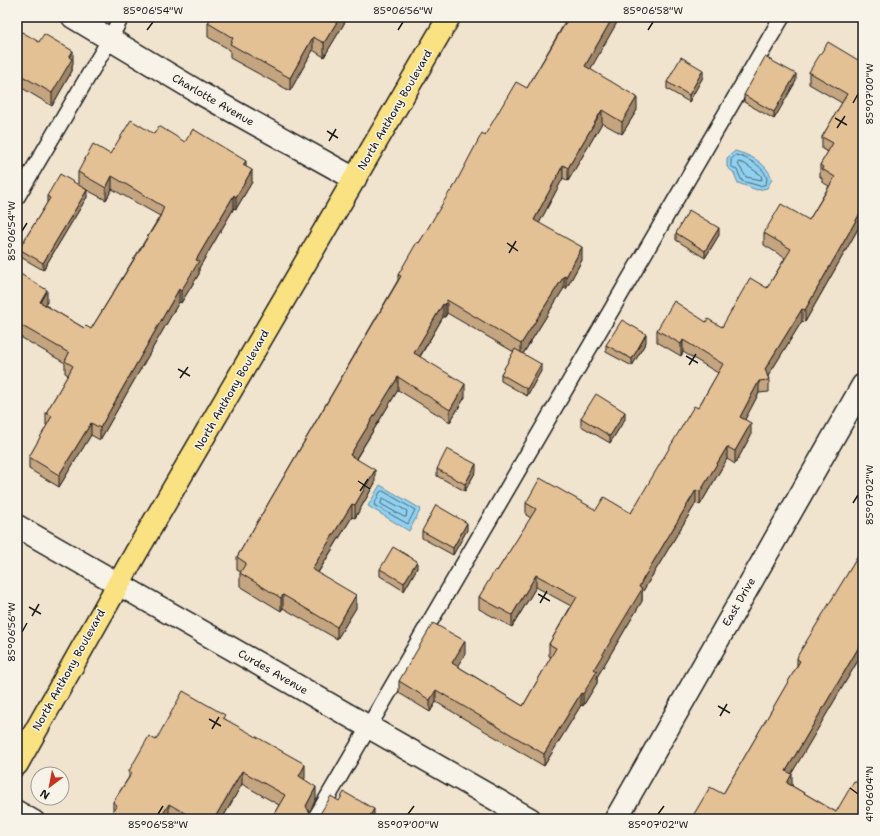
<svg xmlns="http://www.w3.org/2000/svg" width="880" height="836" viewBox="0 0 880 836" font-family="'Shantell Sans',sans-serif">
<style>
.water{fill:#90d1f1;stroke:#62899c}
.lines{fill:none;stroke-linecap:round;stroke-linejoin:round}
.shore{stroke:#4a6471;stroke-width:1}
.lane-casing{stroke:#1c1c1c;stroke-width:18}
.street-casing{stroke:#1c1c1c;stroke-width:25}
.primary-casing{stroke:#1c1c1c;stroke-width:25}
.lane{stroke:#f7f3e8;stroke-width:15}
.street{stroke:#f7f3e8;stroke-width:22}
.primary{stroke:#fae181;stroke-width:22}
.wall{fill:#c4a580;stroke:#1c1c1c}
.shaded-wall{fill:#a08668;stroke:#1c1c1c}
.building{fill:#e4c095;stroke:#1c1c1c}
.ticks{fill:none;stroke:#1c1c1c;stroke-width:1.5}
.labels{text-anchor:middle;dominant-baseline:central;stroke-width:3;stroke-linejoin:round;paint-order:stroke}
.street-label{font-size:11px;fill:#1c1c1c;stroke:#f7f3e8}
.neatline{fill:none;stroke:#1c1c1c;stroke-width:1.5}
.ticks-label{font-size:10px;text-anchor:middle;fill:#1c1c1c}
</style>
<rect width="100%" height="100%" fill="#f1e4cf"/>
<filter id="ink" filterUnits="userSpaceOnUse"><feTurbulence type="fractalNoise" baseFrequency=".025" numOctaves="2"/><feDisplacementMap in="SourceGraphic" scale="8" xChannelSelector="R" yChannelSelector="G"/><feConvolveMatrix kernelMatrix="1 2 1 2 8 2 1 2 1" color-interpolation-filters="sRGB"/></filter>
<g filter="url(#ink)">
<!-- water -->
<g class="water">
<path d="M735,151C750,155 767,163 772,179L767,188L757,190L738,183L734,173L727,167V158Z"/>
<path d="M380,485L421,509L409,531L368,506Z"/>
</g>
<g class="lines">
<!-- shore -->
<g class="shore">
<path d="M736,155C748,158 765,167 767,179L766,184L760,186L742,181L737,170L731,166V160Z"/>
<path d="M739,162L745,164L761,175L762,180L746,177L738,164Z"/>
<path d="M383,491L415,510L408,524L374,505L380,492Z"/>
<path d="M383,498L407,511L406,517H404L381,504Z"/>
</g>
<defs>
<g id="lane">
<path d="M17,197L110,39L121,17"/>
<path d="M17,808L36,819"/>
<path d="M315,819L782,17"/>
</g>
<g id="street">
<path d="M73,17L200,93L355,179"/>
<path d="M17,526L530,819"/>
<path d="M616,819L863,385"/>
</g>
<path id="primary" d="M17,764L137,551L449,17"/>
</defs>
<!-- lane casing -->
<use href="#lane" class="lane-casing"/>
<!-- street casing -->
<use href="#street" class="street-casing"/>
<!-- primary casing -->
<use href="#primary" class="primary-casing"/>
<!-- lane -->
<use href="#lane" class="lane"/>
<!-- street -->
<use href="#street" class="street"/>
<!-- primary -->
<use href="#primary" class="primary"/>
</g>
<!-- wall -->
<g class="wall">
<path d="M211,17H348L324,57L313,50L290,91L230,58V50L208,37V23Z"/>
<path d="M564,17H620L590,69L637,110L622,134L602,123L568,181L563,178L539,223L582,260L566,289L564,288L523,354L541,371L527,396L501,381V374L514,352L447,313L445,317H443L420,357L465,397L450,422L398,390L356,459L375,483L355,518L352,517L318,573L356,608L337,639L283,608L281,611L240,586V573L241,572L237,570V557L398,280V275L419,243L451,192L485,135L527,88L564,24Z"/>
<path d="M17,32L73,64L72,65V71L52,106L17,85Z"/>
<path d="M863,63V220L805,322L802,321L768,376L769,380V392L759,393L745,419L751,435L735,464L727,459L700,505L696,503L643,591L642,592V601L597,677V683L583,706L581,705L544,766L436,702L430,712L399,693V681L465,654L457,666L523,706L551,657L549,656V644L571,606L536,587L512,627L479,609V597L497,571L531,518L526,515V503L631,513L698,408L718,373L683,352L681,356L657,342V330L706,322L722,327L767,288L785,258L764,245V233L809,220L829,186L822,182V178L820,177V165L828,152L822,149V137L842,103L809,84V72Z"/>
<path d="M703,77L689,102L667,89V82Z"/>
<path d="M796,81L774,119L744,102V95Z"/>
<path d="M154,134L185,142L246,167L252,182L236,209L234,208L199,268V274L181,303L179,302L100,440L91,435L59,487L29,469V457L47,426L46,425V413L68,375L65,373V363L17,335V272L47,302L45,305L84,328L91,329L160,216L112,189L106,200L85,189L87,197L43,270L19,256V249L47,203V196L78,184V172L110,154Z"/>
<path d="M676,233L719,235L705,258L676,240Z"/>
<path d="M646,342L632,366L606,352V345Z"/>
<path d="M581,418L625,419L610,443L581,426Z"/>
<path d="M437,469L476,471L465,491L437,476Z"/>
<path d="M467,530L453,555L422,538V531Z"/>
<path d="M863,548V652L791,774L792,786L836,812L863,819H691L723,794L797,667V659Z"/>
<path d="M417,568L404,591L380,576V569Z"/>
<path d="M225,719L305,778L304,779L316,799L309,812L310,814H320L339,801L374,819H271L279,805L242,784L222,819H173L169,817L168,819H108L113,811V802L129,777V771L156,740Z"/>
<path d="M863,735V751L859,749V742Z"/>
</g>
<!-- shaded-wall -->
<g class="shaded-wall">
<path d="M340,17H348L324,57V43Z"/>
<path d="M613,17H620L585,79V66Z"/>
<path d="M313,37V50L290,91V78Z"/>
<path d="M73,51V64L72,65V71L52,106V93L69,57Z"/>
<path d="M703,70V77L689,102V95Z"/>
<path d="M796,74V81L774,119V112Z"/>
<path d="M637,97V110L622,134V122Z"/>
<path d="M602,110V123L568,181V168Z"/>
<path d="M246,161V173L243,165Z"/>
<path d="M563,165V178L534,233V220Z"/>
<path d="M252,170V182L236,209V197Z"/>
<path d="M112,176V189L106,200V188Z"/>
<path d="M87,190V197L43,270V263Z"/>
<path d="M234,195V208L199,268V274L181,303V291L196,260Z"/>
<path d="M863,208V220L805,322V310Z"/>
<path d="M719,228V235L705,258V251Z"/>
<path d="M582,247V260L566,289V277Z"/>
<path d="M564,276V288L521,357V344Z"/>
<path d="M179,289V302L100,440V428Z"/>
<path d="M47,290V302L40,314V302Z"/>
<path d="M447,300V313L445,317V305Z"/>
<path d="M443,304V317L414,366V353Z"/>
<path d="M802,309V321L765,381V369Z"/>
<path d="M646,334V342L632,366V359Z"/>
<path d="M683,340V352L681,356V344Z"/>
<path d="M541,364V371L527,396V389Z"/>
<path d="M398,377V390L350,468V455Z"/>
<path d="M759,381V393L740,429V417Z"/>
<path d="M465,384V397L450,422V410Z"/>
<path d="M625,412V419L610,443V436Z"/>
<path d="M91,423V435L59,487V475Z"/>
<path d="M751,423V435L735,464V451Z"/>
<path d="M727,447V459L700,505V492Z"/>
<path d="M476,464V471L465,491V484Z"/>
<path d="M375,470V483L355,518V505Z"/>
<path d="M696,490V503L643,591L642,592V601L597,677V683L583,706V694L594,669L643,579Z"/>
<path d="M352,504V517L312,582V569Z"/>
<path d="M467,523V530L453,555V548Z"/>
<path d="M417,561V568L404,591V583Z"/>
<path d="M536,575V587L512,627V615Z"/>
<path d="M283,595V608L281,611V598Z"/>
<path d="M356,595V608L337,639V627Z"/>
<path d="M863,640V652L786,783V771Z"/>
<path d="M465,641V654L452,675V663Z"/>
<path d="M436,690V702L430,712V700Z"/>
<path d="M581,693V705L544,766V754Z"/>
<path d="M305,765V778L299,789V776Z"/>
<path d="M242,771V784L222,819H214Z"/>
<path d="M792,774V786L787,783Z"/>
<path d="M316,787V799L306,819V806Z"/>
<path d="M169,804V817L168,819H160Z"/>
<path d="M374,809V819H368Z"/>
</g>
<!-- building -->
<g class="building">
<path d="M211,17H340L324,43L313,37L290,78L230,44L233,38L208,23Z"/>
<path d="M569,17H613L585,66L637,97L622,122L602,110L568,168L563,165L534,220L582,247L566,277L564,276L521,344L447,300L445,305L443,304L414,353L465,384L450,410L398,377L350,455L375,470L355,505L352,504L312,569L356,595L337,627L283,595L281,598L240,573L246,563L237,557L401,276L398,275L417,242L419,243L450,191L451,192L482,133L485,135L516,82L527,88Z"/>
<path d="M17,32L20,34L22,32L39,42L44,34L73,51L69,57L72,59L52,93L17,73Z"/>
<path d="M828,42L863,63V208L805,310L802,309L765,369L769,380L759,381L740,417L751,423L735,451L727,447L700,492L696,490L643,579L639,587L642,589L594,669L597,671L583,694L581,693L544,754L436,690L430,700L399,681L433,623L465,641L452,663L523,706L556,648L549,644L577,597L536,575L512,615L479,597L495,570L497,571L536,509L526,503L540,478L596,510L604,497L631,513L694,406L698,408L723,364L683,340L681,344L657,330L674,301L706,322L708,319L722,327L750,278L767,288L791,249L764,233L781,204L809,220L835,177L822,169L823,167L820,165L833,143L822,137L847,94L809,72Z"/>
<path d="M681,57L703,70L689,95L667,82Z"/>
<path d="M765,57L796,74L774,112L744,95Z"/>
<path d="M131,120L154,134L159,126L185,142L193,129L246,161L243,165L252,170L236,197L234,195L196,260L199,261L181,291L179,289L100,428L91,423L59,475L29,457L52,416L46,413L73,366L65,361L69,353L17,323V272L47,290L40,302L84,328L86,326L91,329L159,219L164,207L112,176L106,188L78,172L93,144L110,154Z"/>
<path d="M60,174L87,190L43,263L19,249L50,198L47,196Z"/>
<path d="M689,210L719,228L705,251L676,233Z"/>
<path d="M622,320L646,334L632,359L606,345Z"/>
<path d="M515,349L541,364L527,389L501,374Z"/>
<path d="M596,394L625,412L610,436L581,418Z"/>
<path d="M447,449L476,464L465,484L437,469Z"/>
<path d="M436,505L467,523L453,548L422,531Z"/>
<path d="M393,547L417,561L404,583L380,569Z"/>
<path d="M863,548V640L786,771L792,774L787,783L836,812L854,781L863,786V819H787L781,815L778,819H691L710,787L723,794L800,661L797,659L798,655Z"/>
<path d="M183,691L225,715L223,718L303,763L305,765L299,776L316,787L306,806L310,814H320L331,796L339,801L344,792L374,809L368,819H271L285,795L242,771L214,819H195L169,804L160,819H108L117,805L113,802L132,773L129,771L149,736L156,740Z"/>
<path d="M863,735V744L859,742Z"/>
</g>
</g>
<!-- ticks -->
<path class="ticks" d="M147,30L153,22M398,30L403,22M648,30L653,22M853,103L858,94M835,118L847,125M837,128L845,116M327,131L338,138M329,141L336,129M22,231L27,223M507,243L518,251M509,253L516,241M686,356L698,363M689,365L696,354M178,369L190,376M180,378L188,367M358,481L370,489M360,491L368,479M853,503L858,495M538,594L550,601M540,603L547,591M29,607L41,614M32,616L39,604M22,632L27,623M718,706L730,713M720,716L727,704M209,719L221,726M212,729L219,717M850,788L858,794M158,814L163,806M408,814L414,806M658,814L664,806"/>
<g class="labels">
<!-- street labels -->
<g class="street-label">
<text transform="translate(213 100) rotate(30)">Charlotte Avenue</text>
<text transform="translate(395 110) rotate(-60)">North Anthony Boulevard</text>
<text transform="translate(232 390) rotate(-60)">North Anthony Boulevard</text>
<text transform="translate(739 602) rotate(-60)">East Drive</text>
<text transform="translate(69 670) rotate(-61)">North Anthony Boulevard</text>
<text transform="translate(273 672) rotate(30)">Curdes Avenue</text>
</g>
</g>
<!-- margin -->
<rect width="880" height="836" fill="none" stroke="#f7f3e8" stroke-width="44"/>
<!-- north arrow -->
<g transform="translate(50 786) rotate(212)"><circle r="19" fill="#f7f3e8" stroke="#9f9d96"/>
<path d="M0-3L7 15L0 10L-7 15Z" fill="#c8321e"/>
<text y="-6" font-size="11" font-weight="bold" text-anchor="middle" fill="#1c1c1c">N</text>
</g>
<rect x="22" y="22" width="836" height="792" class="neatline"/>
<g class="ticks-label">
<text x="153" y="14">85°06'54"W</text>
<text x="403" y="14">85°06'56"W</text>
<text x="653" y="14">85°06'58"W</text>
<text transform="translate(869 94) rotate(-90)" y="4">85°07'00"W</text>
<text transform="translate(11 231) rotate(-90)" y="4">85°06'54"W</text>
<text transform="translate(869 495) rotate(-90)" y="4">85°07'02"W</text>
<text transform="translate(11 632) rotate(-90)" y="4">85°06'56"W</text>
<text transform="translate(869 794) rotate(-90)" y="4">41°06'04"N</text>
<text x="158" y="828">85°06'58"W</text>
<text x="408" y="828">85°07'00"W</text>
<text x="658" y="828">85°07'02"W</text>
</g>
</svg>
